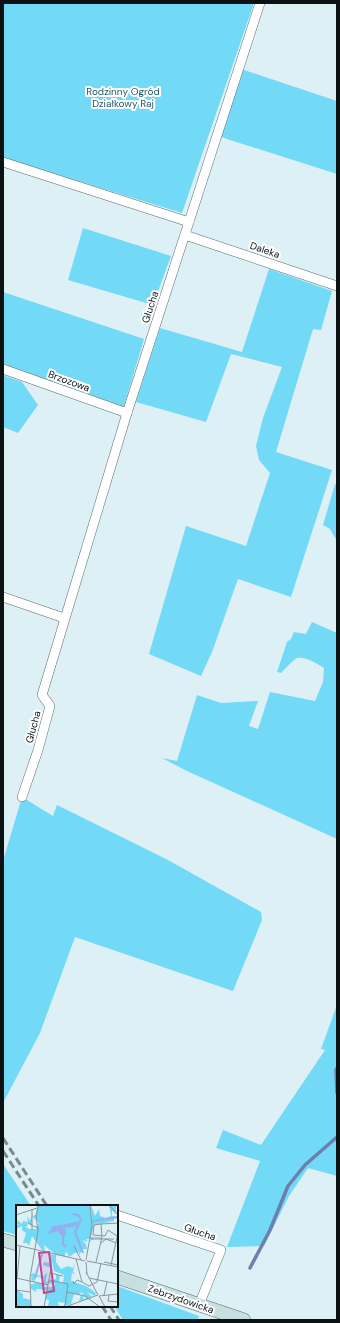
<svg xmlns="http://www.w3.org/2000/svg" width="340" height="1323" viewBox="0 0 340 1323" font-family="'DM Sans',sans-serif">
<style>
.green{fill:#72d9f6}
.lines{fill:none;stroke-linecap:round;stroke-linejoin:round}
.stream{stroke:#6c7fae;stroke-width:3.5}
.street-casing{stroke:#5c6c71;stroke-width:10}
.secondary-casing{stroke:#5c6c71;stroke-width:14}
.street{stroke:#fff;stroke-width:9}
.secondary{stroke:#c5e0df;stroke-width:13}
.rail{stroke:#7c898d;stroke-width:3;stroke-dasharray:8 4;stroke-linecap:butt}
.labels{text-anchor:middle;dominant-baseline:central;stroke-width:4;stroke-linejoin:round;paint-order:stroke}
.park-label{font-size:10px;fill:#235a69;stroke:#fff}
.street-label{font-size:10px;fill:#0b1214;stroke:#fff}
.inset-river{fill:none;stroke:#95aef0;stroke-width:2}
.inset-road{fill:none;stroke:#89979c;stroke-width:1}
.view{fill:#c04698;fill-opacity:0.15;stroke:#c04698;stroke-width:2}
.inset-edge{fill:none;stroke:#0b1214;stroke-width:2}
</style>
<rect width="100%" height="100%" fill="#ddf0f6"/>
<!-- green -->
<g class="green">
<path d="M3,3H254L182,213L3,158Z"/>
<path d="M241,69L337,101V174L227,139L217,135Z"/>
<path d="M83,228L171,256L153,305L68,280Z"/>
<path d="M269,269L332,291L321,330L313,329L276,452L332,470L291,597L238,579L212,652L201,676L149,654L186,526L246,546L270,473L259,460L256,446L263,418L282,367L231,354L206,422L136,402L160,328L242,352Z"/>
<path d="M3,292L144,339L123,409L3,366Z"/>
<path d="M3,375L22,382L38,405L18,433L3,427Z"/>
<path d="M335,484L337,485V541L330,529L323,525Z"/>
<path d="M312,622L337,633V839L187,771L162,758L177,761L197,695L221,703L258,701L249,726L258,729L270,692L315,701L323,682L324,668C318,664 305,656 297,658C293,660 284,670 281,673L277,672L287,642L291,639L294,632L306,634Z"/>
<path d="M22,797L53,816L57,805L168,860L261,912L262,920L233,991L75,937L40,1033L4,1101L3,861Z"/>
<path d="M337,1005V1176L308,1168L289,1196L264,1246L227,1247L260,1161L216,1148L223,1130L261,1145L325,1050L321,1049Z"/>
<path d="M3,1164L31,1206H17V1235L3,1231Z"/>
<path d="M117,1286L199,1316L198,1320H123L114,1306H117Z"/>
</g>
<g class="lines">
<!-- stream -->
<g class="stream">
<path d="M337,1068L336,1070L337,1093"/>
<path d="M250,1268L270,1230L288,1186L305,1165L337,1137"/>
</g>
<defs>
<g id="street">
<path d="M3,162L189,222"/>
<path d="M185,235L337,286"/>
<path d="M3,369L127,413"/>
<path d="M3,597L64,618"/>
<path d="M22,797L38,750L50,706L42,695L127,413L260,3"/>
<path d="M117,1215L221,1250L199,1305"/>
</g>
<g id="secondary">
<path d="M3,1240L17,1244"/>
<path d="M117,1277L244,1320"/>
</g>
</defs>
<!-- street casing -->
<use href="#street" class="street-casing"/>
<!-- secondary casing -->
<use href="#secondary" class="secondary-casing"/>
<!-- street -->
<use href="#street" class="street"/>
<!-- secondary -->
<use href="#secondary" class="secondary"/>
<!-- rail -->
<g class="rail">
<path d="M3,1138L47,1206"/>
<path d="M3,1151L39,1206"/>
<path d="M102,1306L111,1320"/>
<path d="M110,1306L119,1320"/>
</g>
</g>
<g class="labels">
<!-- park labels -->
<g class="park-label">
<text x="123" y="91">Rodzinny Ogród<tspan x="123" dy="12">Działkowy Raj</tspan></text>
</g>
<!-- street labels -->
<g class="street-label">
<text transform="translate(265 250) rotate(19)">Daleka</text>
<text transform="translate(150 307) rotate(-72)">Głucha</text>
<text transform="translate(69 381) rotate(20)">Brzozowa</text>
<text transform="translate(33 727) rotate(-75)">Głucha</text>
<text transform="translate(200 1232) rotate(19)">Głucha</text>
<text transform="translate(181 1299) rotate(19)">Zebrzydowicka</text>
</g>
</g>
<!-- overview -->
<g transform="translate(16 1205)">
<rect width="102" height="102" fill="#ddf0f6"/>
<path d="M21,0H74L76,21L75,0L79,11L83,4L84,11L90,13L95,11L93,0H100V9L96,5V11L102,12H98V16L78,20L75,32H84L86,33V34L78,33L73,37V34H70L72,37L66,35L70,39L71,44H67L63,50V47L59,48L53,52L51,47L49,48V51L52,52L40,50L28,40L29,45L26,42L31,48H28L16,31L13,41L11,38H7L10,28L6,25V21L0,24V20H4L0,19V14L6,19L7,16L12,17L11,11L14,16L16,10V20L11,18L12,21H9L13,24H22L20,22L23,18L16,11L20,10ZM32,49L40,50V57L45,64L52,61L57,63L59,58L57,67L60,69L56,68L55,76L70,81L80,88L79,91L71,87L76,92L69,95L70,92L67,91L68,95L63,96L65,90L69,91L65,87L64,90L58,89L55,99L48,101L49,98L42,97L43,102H32L33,95L29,94L31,85L20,84V87L14,83V80L20,78L27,79L26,82H38L39,78L27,79L28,74L21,71L18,77L14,73H17L14,71L17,68L27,72L31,67L30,77L40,74V70H44L43,77L47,78L48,70L38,66L36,56L35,63L27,60L28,57L33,58L35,53ZM1,85L7,89V93L15,95V102H0Z" fill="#72d9f6"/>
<path d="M44,20L50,25V31L44,30L42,26L32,29L37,21Z" fill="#95aef0"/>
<path class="inset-river" d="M56,9L62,10L66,16M90,14L102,12M77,16L89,14M64,17L59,27L67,48M45,21L64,17M48,22L61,20M47,30V39L50,42M19,73L26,49"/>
<path class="inset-road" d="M93,0L101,9M0,10L21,3M12,18L23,24M85,19L78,20L77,30L89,31L92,25L101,31M16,25V4M75,34H98M85,38L90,34L100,38M0,40L69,56M58,41L65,55M83,45L86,32L85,19L102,18M60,54L66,77L73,81L81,77L85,58M70,55L76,21L74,0M71,56L102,62M70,57L71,69M80,57L83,45M88,57L102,60M95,60L102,28M70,67L82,90M34,68L47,71M0,73L32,80M73,73L102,79V81M1,74L4,41M33,75L52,79L49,101M57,76L58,79L61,75L66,77M0,85L14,87M51,87L69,91L84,102M88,90L91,77M93,90L92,96L102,97M83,91L102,89M83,91L89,102M15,102L14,73L22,26L20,10L23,0M28,102L35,63M49,102L82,90"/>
<path class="view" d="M33,47L38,86L28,88L23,48Z"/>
<rect width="102" height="102" class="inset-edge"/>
</g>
<!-- border -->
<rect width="340" height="1323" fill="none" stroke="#0b1214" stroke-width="8"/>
</svg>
